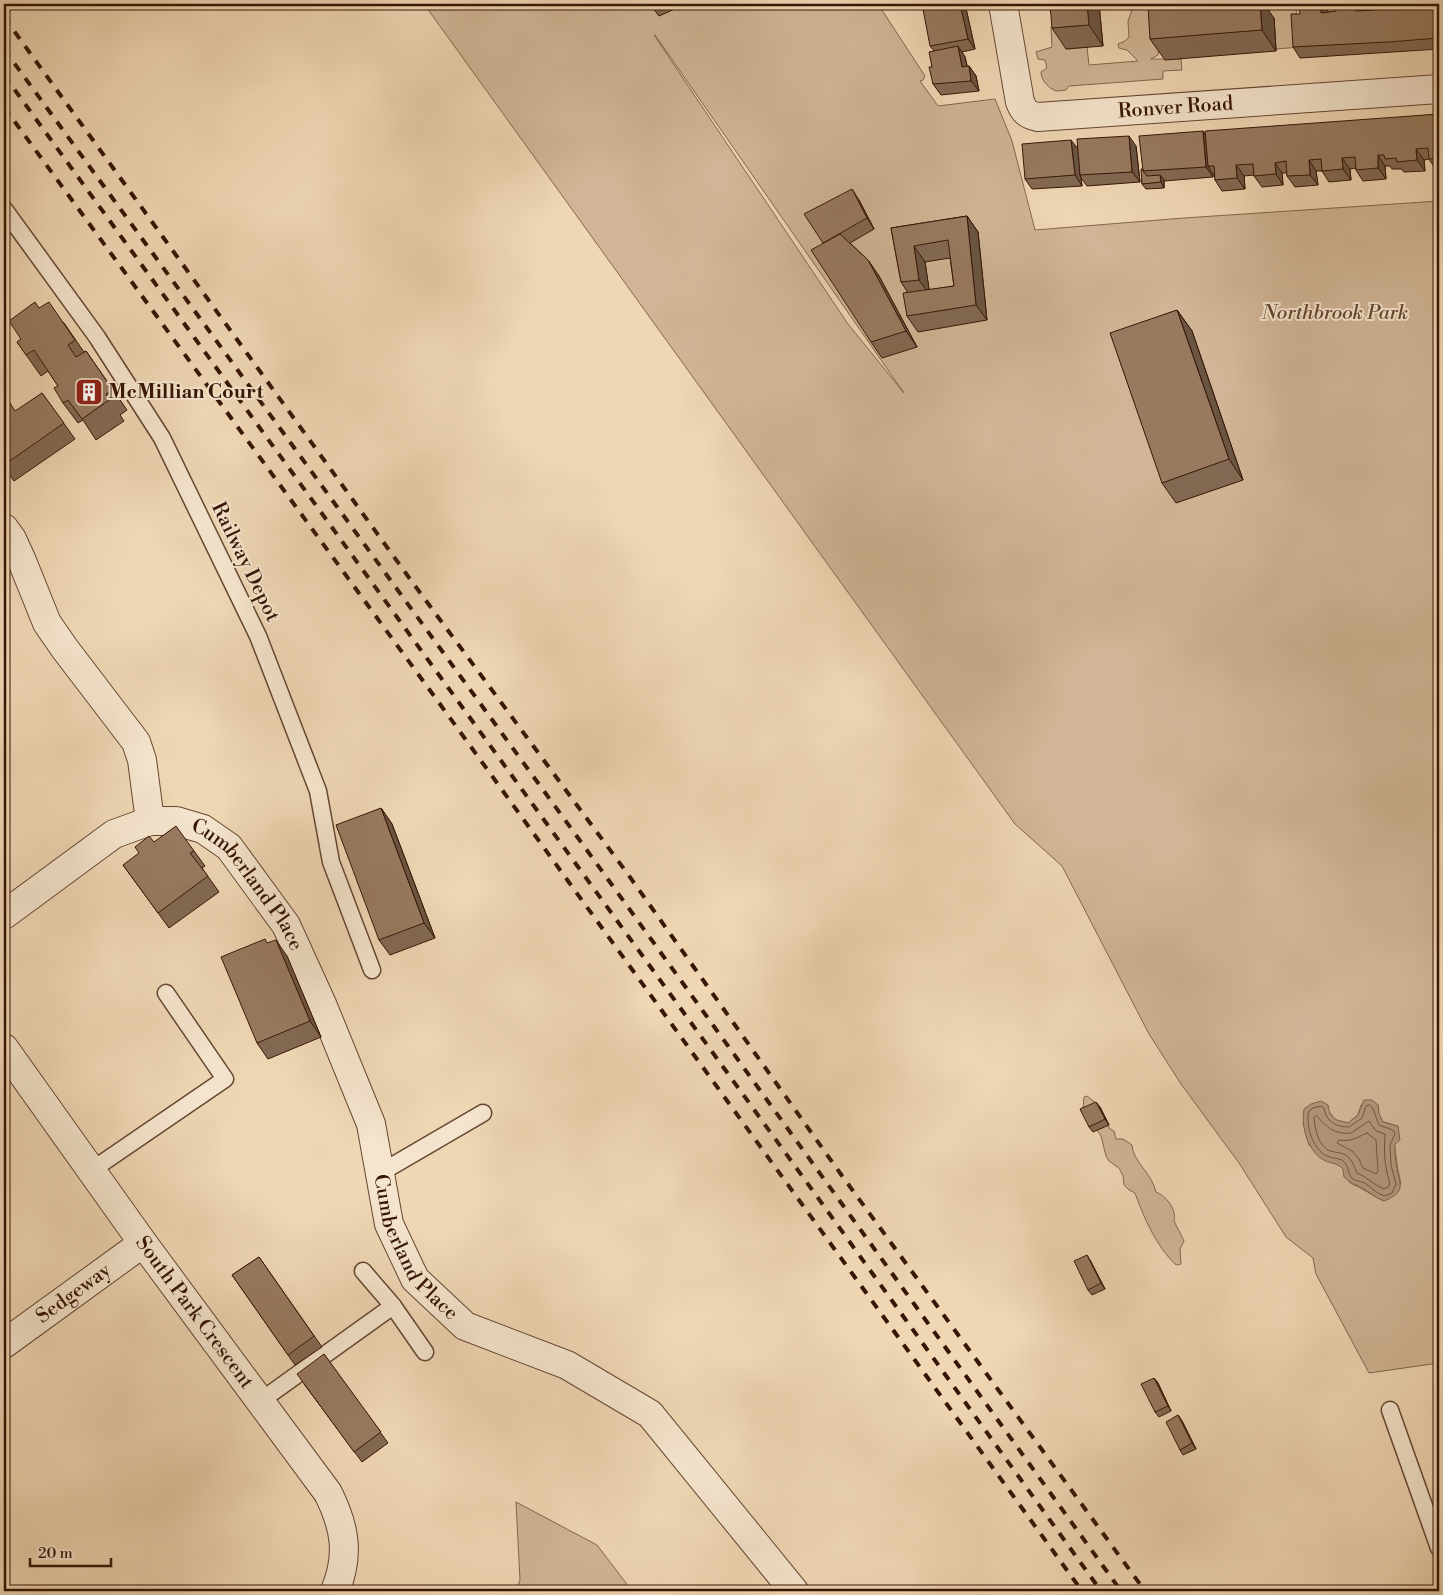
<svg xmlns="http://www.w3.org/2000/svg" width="1443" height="1595" viewBox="0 0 1443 1595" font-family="'Libre Bodoni',serif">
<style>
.green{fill:#d0b696;stroke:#84664e;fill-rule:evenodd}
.water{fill:#b09579;stroke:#80624b}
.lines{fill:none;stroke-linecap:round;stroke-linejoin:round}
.shore{stroke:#745540;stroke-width:1}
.lane-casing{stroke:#654632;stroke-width:19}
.street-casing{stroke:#654632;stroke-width:30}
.lane{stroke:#f5e5ce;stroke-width:16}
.street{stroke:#f5e5ce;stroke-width:28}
.rail{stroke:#371506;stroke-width:4;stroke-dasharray:9 9;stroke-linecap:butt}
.wall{fill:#826953;stroke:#371506;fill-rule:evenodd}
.shaded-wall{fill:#6a5543;stroke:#371506}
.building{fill:#977a60;stroke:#371506}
.labels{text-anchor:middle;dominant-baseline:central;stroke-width:4;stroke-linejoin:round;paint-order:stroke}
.street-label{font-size:20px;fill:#371506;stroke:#f5e5ce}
.park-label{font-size:20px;font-style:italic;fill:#654531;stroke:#f5e5ce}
.poi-label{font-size:20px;font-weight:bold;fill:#371506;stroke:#f5e5ce;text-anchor:start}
</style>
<rect width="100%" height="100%" fill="#efd7b4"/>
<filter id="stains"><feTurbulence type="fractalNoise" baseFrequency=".004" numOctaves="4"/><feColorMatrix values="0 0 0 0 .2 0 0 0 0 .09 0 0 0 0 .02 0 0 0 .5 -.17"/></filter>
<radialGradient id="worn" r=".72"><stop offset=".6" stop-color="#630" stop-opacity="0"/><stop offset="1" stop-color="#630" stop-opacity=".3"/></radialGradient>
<!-- green -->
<g class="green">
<path d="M424,4H878L925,76L923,80L920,81L938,106L995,99L1012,141L1035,230L1184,218L1439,201V1363L1369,1373L1316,1274L1313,1258L1286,1237L1239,1163L1181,1084L1149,1034L1062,866L1015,824ZM654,35H655L904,393L848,324ZM1328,1105L1329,1112L1336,1120L1348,1123L1358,1115L1361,1105H1378L1379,1115L1383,1122L1391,1124C1395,1144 1396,1164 1401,1184L1384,1201C1372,1196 1363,1188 1350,1183L1343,1169L1339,1164L1309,1145L1303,1123Z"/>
<path d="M1134,4H1147L1151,8L1159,46L1158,55L1151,59H1181L1182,70L1163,71V79L1069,86L1066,90L1056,91C1049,88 1041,81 1041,72L1047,68L1045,60L1038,59L1036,52L1052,47L1051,27L1064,26L1067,49L1087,47L1089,65L1138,61L1127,50L1119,48L1118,44L1125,41L1129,37L1128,21Z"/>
<path d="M1245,4H1296L1300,47L1276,49L1274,18Z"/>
<path d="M1087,1096L1097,1104L1110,1129L1114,1131L1116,1139H1123L1132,1145C1133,1162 1152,1173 1156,1192C1166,1196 1177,1209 1174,1221L1184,1241L1180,1249L1181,1264L1176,1265C1156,1246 1144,1218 1135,1193L1129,1190L1124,1185L1123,1176L1119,1168L1109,1161L1106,1156L1101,1136L1083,1109L1084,1097Z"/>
<path d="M516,1502L597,1545L632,1591H516L520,1580Z"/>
</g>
<!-- water -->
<path class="water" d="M1364,1100H1372L1378,1105L1379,1114L1383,1122L1398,1126L1400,1140L1395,1144C1395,1150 1395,1157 1396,1164C1399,1184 1408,1191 1384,1201C1375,1198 1370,1192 1362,1188C1355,1184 1350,1183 1344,1177L1343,1169C1337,1162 1329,1164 1322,1159C1307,1149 1301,1126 1304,1109L1311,1104L1321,1101L1328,1105C1330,1119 1335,1120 1348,1123L1358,1115Z"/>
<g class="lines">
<!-- shore -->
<g class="shore">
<path d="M1370,1105C1375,1109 1376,1119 1379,1125L1393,1130L1395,1134L1390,1145L1391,1165L1396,1184L1392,1193L1384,1196C1376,1193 1372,1188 1365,1183C1360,1181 1354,1181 1351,1177C1347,1171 1349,1165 1342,1160C1337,1158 1331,1158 1327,1156C1313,1150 1305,1125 1309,1111L1313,1108L1321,1106L1324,1108C1326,1122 1336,1127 1349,1127L1362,1118L1366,1106Z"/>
<path d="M1317,1116C1326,1127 1335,1135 1351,1133L1369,1121L1376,1131L1385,1134C1384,1153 1384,1164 1390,1184L1388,1187L1384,1189C1374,1185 1367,1177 1357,1173C1354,1167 1353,1161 1347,1156C1342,1152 1334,1153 1328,1150C1318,1144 1315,1129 1314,1118Z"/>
<path d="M1367,1133L1376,1140L1378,1171L1376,1174L1363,1168L1359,1159L1352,1151L1337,1143L1339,1140C1351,1142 1356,1138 1367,1133Z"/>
</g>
<defs>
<g id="lane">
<path d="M4,209L97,337L162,438L258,636L318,791L331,862L372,970"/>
<path d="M92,1170L225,1079L166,993"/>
<path d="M380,1173L483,1113"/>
<path d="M363,1271L393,1306"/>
<path d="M259,1402L393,1306L425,1352"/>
<path d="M1390,1410L1439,1548"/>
</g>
<g id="street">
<path id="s1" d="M1003,4L1020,102C1024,112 1028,115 1038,117L1439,89"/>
<path d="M4,528L12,539L22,561L47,623L65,649L136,742L142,760L150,821"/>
<path id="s2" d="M4,915L114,834L150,821H176L203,829L229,847L286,925L322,1004L371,1124L389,1224L415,1279L465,1326L567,1365L650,1414L794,1591"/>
<path id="s3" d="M4,1048L143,1243L328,1493C345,1527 350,1555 335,1591"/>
<path id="s4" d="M4,1344L143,1243"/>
</g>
</defs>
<!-- lane casing -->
<use href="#lane" class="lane-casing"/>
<!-- street casing -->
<use href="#street" class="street-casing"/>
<!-- lane -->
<use href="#lane" class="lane"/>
<!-- street -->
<use href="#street" class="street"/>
<!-- rail -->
<g class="rail">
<path d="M4,17L410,579L627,873L840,1173L1145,1591"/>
<path d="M4,49L581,842L1121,1591"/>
<path d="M4,75L813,1191L1101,1591"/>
<path d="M4,107L437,700L1082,1591"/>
</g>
</g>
<!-- wall -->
<g class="wall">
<path d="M650,4H686L659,16Z"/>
<path d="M965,4L975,49L962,52L965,57L967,66H969L976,76L979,91L941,95L933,84L932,67L934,51L930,46Z"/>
<path d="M1099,4L1103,46L1066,49L1052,28Z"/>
<path d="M1335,4H1359L1362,8L1363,10L1439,4V49L1300,58L1293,47L1328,11V12L1336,11Z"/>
<path d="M1274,18L1276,51L1165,60L1150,39Z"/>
<path d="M1439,114V170H1436L1429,159L1424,160L1425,171L1404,172L1401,169H1392L1390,166H1385L1386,179L1363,181L1356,170V168L1350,169L1351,180L1329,182L1322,171H1316L1318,185L1295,187L1287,176V173H1282L1283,185L1262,187L1254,176V175L1244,176L1245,189L1222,191L1215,180V176L1213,174V177L1164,181V188L1146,189L1142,184L1143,169L1203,131L1205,135Z"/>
<path d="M1136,146L1140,182L1087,186L1081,178L1082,186L1032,189L1025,179L1078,148Z"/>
<path d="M859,200L874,229L850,243L868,260L879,276L917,347L882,358L871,342L823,243Z"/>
<path d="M967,216L978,232L987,320L918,332L907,316L908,293L901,282L891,228ZM950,258L954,286L929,290L925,262Z"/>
<path d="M39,308L64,323L84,352L86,351L127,410L120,415L124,421L96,440L83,420L78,423L63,403L58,386L48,371L41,376L17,342L21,339Z"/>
<path d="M1177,310L1192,331L1243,480L1176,503L1162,483Z"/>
<path d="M42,393L75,439L14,481L4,467V420Z"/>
<path d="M381,808L392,824L435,938L390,955L379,940Z"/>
<path d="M194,851L205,866L202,868L219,892L169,928L123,865Z"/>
<path d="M268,943L287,956L321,1037L268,1059L257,1043Z"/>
<path d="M1100,1107L1109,1125L1093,1132L1089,1127Z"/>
<path d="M259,1257L322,1347L295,1365L232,1275Z"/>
<path d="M1090,1260L1105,1289L1092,1295L1088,1290Z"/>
<path d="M324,1354L388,1443L362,1462L304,1384Z"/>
<path d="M1154,1378L1158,1383L1171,1411L1159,1417L1155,1412Z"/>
<path d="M1178,1415L1182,1421L1196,1449L1183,1455L1180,1450Z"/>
</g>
<!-- shaded-wall -->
<g class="shaded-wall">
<path d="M960,4H965L975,49L968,39Z"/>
<path d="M1087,4H1099L1103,46L1089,25Z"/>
<path d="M1260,4H1264L1274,18L1276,51L1262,30Z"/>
<path d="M1321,4H1323L1328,11L1329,24L1321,13Z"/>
<path d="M1355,4H1359L1362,8L1363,22L1356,11Z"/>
<path d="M1397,4H1402L1404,6L1405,18L1397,7Z"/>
<path d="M958,46L965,57L970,78L962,67Z"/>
<path d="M969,66L976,76L979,91L971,81Z"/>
<path d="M1203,131L1210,142L1208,166L1213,174V177L1206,167Z"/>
<path d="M1129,136L1136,146L1140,182L1132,172Z"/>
<path d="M1071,140L1079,150L1080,175L1081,178L1082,186L1075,175Z"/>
<path d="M1416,149L1424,160L1425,171L1417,160Z"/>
<path d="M1378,155L1385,166L1386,179L1378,168Z"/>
<path d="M1342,158L1350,169L1351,180L1343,169Z"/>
<path d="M1309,160L1316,171L1318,185L1310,175Z"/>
<path d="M1275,163L1282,173L1283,185L1276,174Z"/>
<path d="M1236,165L1244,176L1245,189L1237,178Z"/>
<path d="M1160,175L1164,180V188L1161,182Z"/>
<path d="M852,189L859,200L874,229L867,218Z"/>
<path d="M967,216L978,232L987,320L976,305Z"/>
<path d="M914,246L925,262L930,295L919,280Z"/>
<path d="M868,260L879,276L917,347L906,331Z"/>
<path d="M1177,310L1192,331L1243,480L1229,459Z"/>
<path d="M381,808L392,824L435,938L424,923Z"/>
<path d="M276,940L287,956L321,1037L310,1021Z"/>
<path d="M1096,1102L1100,1107L1109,1125L1105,1119Z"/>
<path d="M1087,1255L1090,1260L1105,1289L1101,1283Z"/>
<path d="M1154,1378L1158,1383L1171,1411L1168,1406Z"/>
<path d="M1178,1415L1182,1421L1196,1449L1192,1443Z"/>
</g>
<!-- building -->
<g class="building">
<path d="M650,4H670L655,10Z"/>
<path d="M922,4H960L968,39L930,46Z"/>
<path d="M1050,4H1087L1089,25L1052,28Z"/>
<path d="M1176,4H1260L1262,30L1150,39L1148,6Z"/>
<path d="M1299,4H1321V13L1336,11L1335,4H1355L1356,11L1374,10V4H1397V7L1413,6V4H1434V5H1439V38L1388,42L1293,47L1291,14H1300Z"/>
<path d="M958,46L962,67L969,66L971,81L933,84L929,67H932L929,52Z"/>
<path d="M1439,114V159H1429L1428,148L1416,149L1417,160L1397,162L1396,158L1385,159L1384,155H1378V168L1356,170L1355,157L1342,158L1343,169L1322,171L1321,159L1309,160L1310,175L1287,176L1286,161L1275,163L1276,174L1254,176L1253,164L1236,165L1237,178L1215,180L1214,166H1208L1205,131Z"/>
<path d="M1203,131L1206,167L1143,171L1139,136Z"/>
<path d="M1129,136L1132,172L1080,175L1077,139Z"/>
<path d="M1071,140L1075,175L1025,179L1022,144Z"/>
<path d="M1141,169H1143V171L1147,176L1160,175L1161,182L1142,184Z"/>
<path d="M852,189L867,218L823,243L804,214Z"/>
<path d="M967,216L976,305L907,316L903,293L954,286L948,240L914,246L919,280L901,282L891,228Z"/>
<path d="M840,234L868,260L906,331L871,342L811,250Z"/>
<path d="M35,302L39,308L49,302L75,340L68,345L76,357L86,351L113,390L106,394L109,400L82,419L68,400L63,403L54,388L58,386L34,350L26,355L17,342L21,339L9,321Z"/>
<path d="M1177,310L1229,459L1162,483L1110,333Z"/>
<path d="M42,393L64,423L4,465V420L5,419L4,417V407L10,403L15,411Z"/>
<path d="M381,808L424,923L379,940L336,825Z"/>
<path d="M176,826L194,851L190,853L208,876L158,913L123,865L139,853L135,847L149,836L154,842Z"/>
<path d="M265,939L267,943L276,940L310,1021L257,1043L221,957Z"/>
<path d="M1096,1102L1105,1119L1089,1127L1080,1109Z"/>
<path d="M1087,1255L1101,1283L1088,1290L1074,1261Z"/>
<path d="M259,1257L314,1336L288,1355L232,1275Z"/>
<path d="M324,1354L381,1432L354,1452L297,1374Z"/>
<path d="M1154,1378L1168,1406L1155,1412L1141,1384Z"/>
<path d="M1178,1415L1192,1443L1180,1450L1166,1422Z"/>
</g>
<!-- icons -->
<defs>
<symbol id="building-square" viewBox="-11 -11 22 22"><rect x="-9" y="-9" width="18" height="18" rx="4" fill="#8f2418" stroke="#f5e5ce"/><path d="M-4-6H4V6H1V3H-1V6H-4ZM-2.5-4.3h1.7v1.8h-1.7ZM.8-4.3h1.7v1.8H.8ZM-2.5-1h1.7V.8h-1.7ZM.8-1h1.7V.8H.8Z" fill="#fff"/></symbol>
</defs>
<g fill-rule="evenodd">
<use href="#building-square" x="73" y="376" width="32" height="32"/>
</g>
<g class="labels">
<!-- street labels -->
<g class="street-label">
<text stroke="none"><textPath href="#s1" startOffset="262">Ronver Road</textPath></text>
<text transform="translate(245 562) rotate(64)">Railway Depot</text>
<text stroke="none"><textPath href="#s2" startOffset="301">Cumberland Place</textPath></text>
<text stroke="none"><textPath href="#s2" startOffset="708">Cumberland Place</textPath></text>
<text stroke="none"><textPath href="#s4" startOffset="86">Sedgeway</textPath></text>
<text stroke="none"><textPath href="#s3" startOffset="326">South Park Crescent</textPath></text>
</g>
<!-- park labels -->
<g class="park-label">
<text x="1335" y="313">Northbrook Park</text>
</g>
<!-- poi labels -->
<g class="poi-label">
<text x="108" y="392">McMillian Court</text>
</g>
</g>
<!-- margin -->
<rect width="1443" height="1595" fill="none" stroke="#efd7b4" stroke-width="20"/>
<rect x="5" y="5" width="1433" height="1585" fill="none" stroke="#371506" stroke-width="2.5"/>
<rect x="10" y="10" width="1423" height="1575" fill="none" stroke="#371506"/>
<!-- scale -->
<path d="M30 1558v8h81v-8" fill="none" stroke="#371506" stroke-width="2.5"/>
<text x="38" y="1558" font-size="15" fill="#371506" stroke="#f5e5ce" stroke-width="4" paint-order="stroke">20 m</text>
<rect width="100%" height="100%" filter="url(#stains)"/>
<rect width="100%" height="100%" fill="url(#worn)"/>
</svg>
